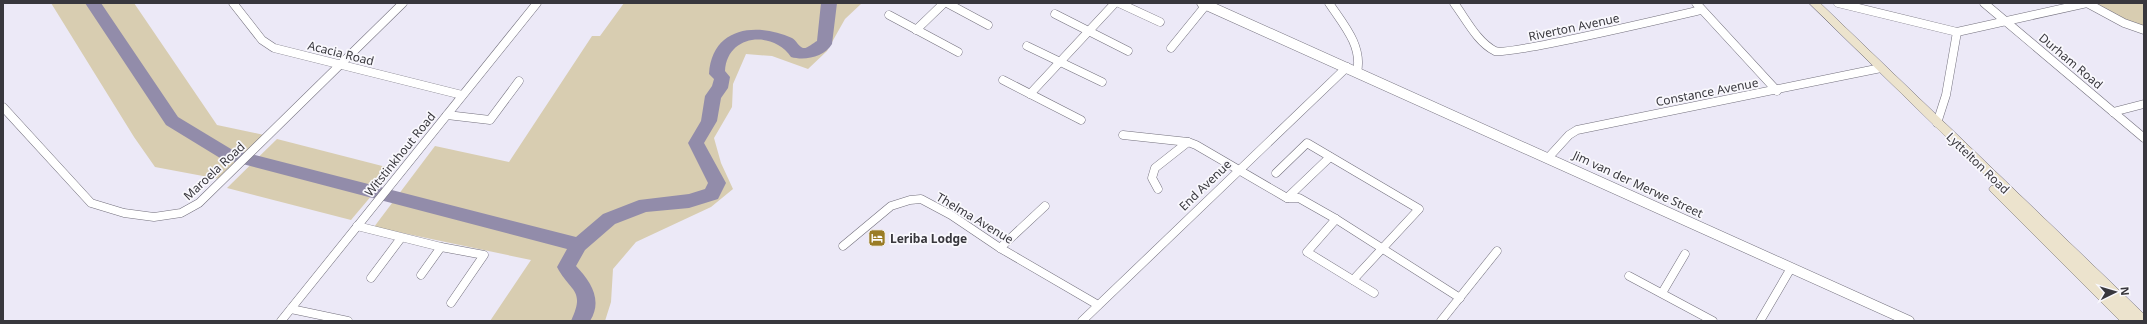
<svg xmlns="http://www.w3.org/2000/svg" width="2147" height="324" viewBox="0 0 2147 324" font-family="'Noto Sans',sans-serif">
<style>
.green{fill:#d8cdb1}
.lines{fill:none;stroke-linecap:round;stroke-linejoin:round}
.river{fill:#928caa;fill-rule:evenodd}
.minor-casing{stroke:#73707d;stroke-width:9}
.tertiary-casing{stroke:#73707d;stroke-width:11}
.secondary-casing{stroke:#73707d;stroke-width:1}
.minor{stroke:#fff;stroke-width:8}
.tertiary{stroke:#fff;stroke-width:10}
.secondary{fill:#ece3cd;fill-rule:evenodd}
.labels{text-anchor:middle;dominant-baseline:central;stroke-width:3.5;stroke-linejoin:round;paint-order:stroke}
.street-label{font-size:12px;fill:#38373d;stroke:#f9f8fd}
.poi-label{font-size:12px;font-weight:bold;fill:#38373d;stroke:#f9f8fd;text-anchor:start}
</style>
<rect width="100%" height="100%" fill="#ece9f7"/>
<!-- green -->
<g class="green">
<path d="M51,3H134L217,125L264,135L219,179L155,167L134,137Z"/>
<path d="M624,3H862L845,19L827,51L808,69L772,56L746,54L733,84L732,107L714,138L721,163L733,189L711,207L636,242L613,269L611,302L605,321H490L531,260L374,227L435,146L509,162L592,36H600Z"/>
<path d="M2091,3H2144V27L2127,22Z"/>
<path d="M277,139L394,169L351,220L227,188Z"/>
</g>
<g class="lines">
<!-- river -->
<path class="river" d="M85,3H101L178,117L231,149L576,237L603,214L639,200L689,194L705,189L708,183L688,143L701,121L705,96L712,86L714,79L709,74C712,27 756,22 792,38C796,40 799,47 803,48C807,49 813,43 817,41L821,3H837L832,44C824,57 805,61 791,57C773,30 727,34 725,71L730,77L728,88L721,98L717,121L704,143L726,183L718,199L689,208L646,212L615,224L585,250L576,266C591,282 603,300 590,321H571C586,289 570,292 557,267L567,249L220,158L166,125Z"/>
<defs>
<g id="minor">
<path d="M233,3L262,40L274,48L462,95"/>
<path d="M947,3L988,25"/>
<path d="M1119,3L1160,22"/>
<path d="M1329,3C1343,24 1363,46 1357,72"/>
<path d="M1454,3C1466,19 1477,42 1495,51C1507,56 1675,16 1701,10"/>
<path d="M1696,3L1777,91"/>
<path d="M1838,3L1957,32L2087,3"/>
<path d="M1984,3L2144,138"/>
<path d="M2087,3L2124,23L2144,30"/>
<path d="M1055,14L1128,51"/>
<path d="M889,15L958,52"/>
<path d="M916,30L944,3"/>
<path d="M1027,46L1102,82"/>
<path d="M1171,48L1206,5"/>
<path d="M1003,80L1081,120"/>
<path d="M1030,94L1115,3"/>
<path d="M3,107L91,203L124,213L154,217L181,213L199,203L403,3"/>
<path d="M2113,112L2144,104"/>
<path d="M447,115L490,120L519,81"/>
<path d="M1937,123L1946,95L1957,32"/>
<path d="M1123,135L1188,142L1196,145L1287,198H1299L1336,219L1460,298"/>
<path d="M1548,158L1569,135L1577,130L1881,68"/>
<path d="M1276,173L1307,143L1419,209L1353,280"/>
<path d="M1158,189L1152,178L1155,168L1188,142"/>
<path d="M1287,198L1330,157"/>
<path d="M1336,219L1307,252L1374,293"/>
<path d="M357,226L441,247L484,255L451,303"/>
<path d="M843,246L891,206L910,200L921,199L951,215L1000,248L1098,305"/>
<path d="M1000,248L1045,206"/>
<path d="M421,275L441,247"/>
<path d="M1629,276L1713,321"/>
<path d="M371,278L401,238"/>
<path d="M1662,293L1685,254"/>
<path d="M291,309L348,321"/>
<path d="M281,321L537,3"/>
<path d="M1082,321L1347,67"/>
<path d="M1441,321L1497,251"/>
<path d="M1760,321L1791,268"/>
</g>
<path id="tertiary" d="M1202,3L1909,321"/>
<path id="secondary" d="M1809,3H1820L2144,314V321L2133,320L2134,321H2120L1991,192L1989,189L1991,186L1995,185Z"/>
</defs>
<!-- minor casing -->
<use href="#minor" class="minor-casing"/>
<!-- tertiary casing -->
<use href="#tertiary" class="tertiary-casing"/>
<!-- secondary casing -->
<use href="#secondary" class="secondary-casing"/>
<!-- minor -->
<use href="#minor" class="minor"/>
<!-- tertiary -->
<use href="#tertiary" class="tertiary"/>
<!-- secondary -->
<use href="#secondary" class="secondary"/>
</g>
<!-- icons -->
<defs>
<symbol id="hotel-square" viewBox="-11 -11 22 22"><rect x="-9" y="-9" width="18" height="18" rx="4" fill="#9a7c25" stroke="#f9f8fd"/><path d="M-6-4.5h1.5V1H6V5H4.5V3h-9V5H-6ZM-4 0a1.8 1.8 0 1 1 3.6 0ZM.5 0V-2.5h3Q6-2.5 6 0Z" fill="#fff"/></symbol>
</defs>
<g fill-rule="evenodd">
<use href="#hotel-square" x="867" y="228" width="20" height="20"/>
</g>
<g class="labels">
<!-- street labels -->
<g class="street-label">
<text transform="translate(1574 27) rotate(-12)">Riverton Avenue</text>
<text transform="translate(341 53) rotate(14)">Acacia Road</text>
<text transform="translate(2071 61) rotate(40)">Durham Road</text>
<text transform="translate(1707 92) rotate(-11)">Constance Avenue</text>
<text transform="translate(400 154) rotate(-51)">Witstinkhout Road</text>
<text transform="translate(1978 163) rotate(44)">Lyttelton Road</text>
<text transform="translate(214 171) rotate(-43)">Maroela Road</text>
<text transform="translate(1638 184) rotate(25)">Jim van der Merwe Street</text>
<text transform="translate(1205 185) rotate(-44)">End Avenue</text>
<text transform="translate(975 218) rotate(31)">Thelma Avenue</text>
</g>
<!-- poi labels -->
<g class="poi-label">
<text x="890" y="238">Leriba Lodge</text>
</g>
</g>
<!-- border -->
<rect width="2147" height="324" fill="none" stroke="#38373d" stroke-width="8"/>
<!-- north arrow -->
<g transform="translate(2115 292) rotate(85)" stroke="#f9f8fd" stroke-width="3" paint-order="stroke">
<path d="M0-3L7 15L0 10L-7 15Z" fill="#38373d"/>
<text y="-6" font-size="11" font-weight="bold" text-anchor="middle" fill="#38373d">N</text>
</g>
</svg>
